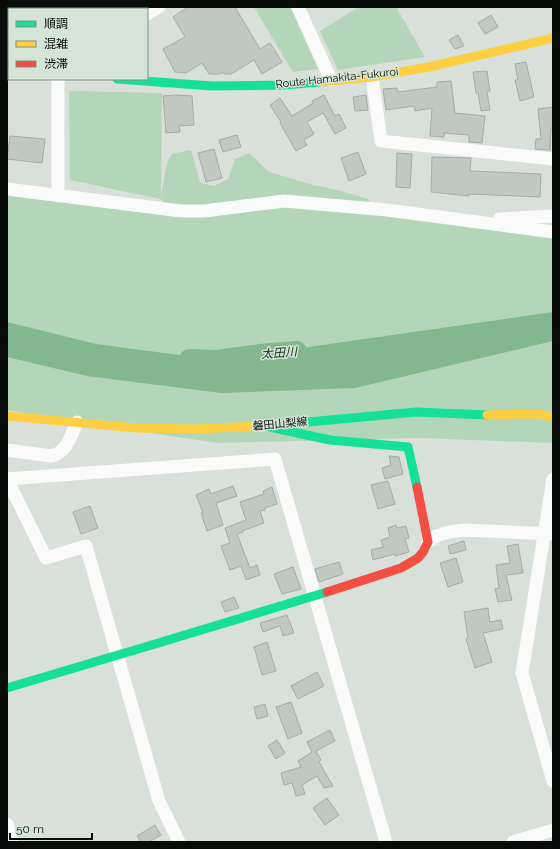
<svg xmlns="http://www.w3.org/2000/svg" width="560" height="849" viewBox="0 0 560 849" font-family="Raleway,'Noto Sans JP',sans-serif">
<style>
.green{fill:#b2d6b7}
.water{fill:#83b78d}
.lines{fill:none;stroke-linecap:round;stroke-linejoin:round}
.river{stroke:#83b78d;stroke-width:20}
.building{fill:#c1c8c2;stroke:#a5aba6}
.street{stroke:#f9faf9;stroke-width:13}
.fast{stroke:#16e098;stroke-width:9}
.slow{stroke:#ffcf43;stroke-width:9}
.jam{stroke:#f24e42;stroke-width:9}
.labels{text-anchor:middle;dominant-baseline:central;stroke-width:3;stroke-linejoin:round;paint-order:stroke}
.street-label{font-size:11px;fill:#080d09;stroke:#d4e4d6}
.water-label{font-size:12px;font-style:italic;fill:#123019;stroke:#d4e4d6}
</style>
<rect width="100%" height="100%" fill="#d8e0d9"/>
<!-- green -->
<g class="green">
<path d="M254,7H290L318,69L293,72Z"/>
<path d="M359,7H396L425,57L338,70L320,31Z"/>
<path d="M69,91L162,93L161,196L167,163L172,154L191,150L200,183L214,186L228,179L235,159L249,153L269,172L313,185L337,190L368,199L371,205L292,201L553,233V443L419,438L218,443L77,422L7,410V185L171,209L160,199L70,180Z"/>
</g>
<!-- water -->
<path class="water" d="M553,312V341L355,388L222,393L87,376L7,357V322L96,344L217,360Z"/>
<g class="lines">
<!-- river -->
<path class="river" d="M189,359L217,360L260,354L297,351"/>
</g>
<!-- building -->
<g class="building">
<path d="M188,7H235L260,49L270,43L282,62L262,74L254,60L231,74H224L223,72L220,74H209L202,63L186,73L175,72L163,49L185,37L173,17Z"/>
<path d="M491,15L498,27L485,34L478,23Z"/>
<path d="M458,35L464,46L455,49L449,40Z"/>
<path d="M526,62L534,97L520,101L515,80H518L515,64Z"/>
<path d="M487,71L490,91L487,92L490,110L481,111L478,93H476L473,72Z"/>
<path d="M451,81L455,113L485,116L482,143L469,142V135L444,133V137L430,136L432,108L415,111L414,106L386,110L383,89L397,88L398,92L437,87V82Z"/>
<path d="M176,95L192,96L194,125L179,126L180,132L166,133L163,96Z"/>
<path d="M324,95L335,116L339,114L346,128L335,134L323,113L307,122L314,134L304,140L307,145L296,151L280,123L281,122L270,105L280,98L292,116L313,103L312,101Z"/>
<path d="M366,95L368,110L355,111L353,97Z"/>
<path d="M553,107V128H551L550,150L535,149L536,139H541L538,109Z"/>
<path d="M237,135L241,147L223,152L219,140Z"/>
<path d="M10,136L45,139L42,163L7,159Z"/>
<path d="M214,149L222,178L206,182L198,153Z"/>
<path d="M358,152L366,174L349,181L341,158Z"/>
<path d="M397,153L412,154L410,188L396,187Z"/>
<path d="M432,157L471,158L470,171L541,174L540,197L469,194V196L431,192Z"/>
<path d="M389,456L399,457L403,474L385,479L382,468L391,465Z"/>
<path d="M388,481L395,504L378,509L371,485Z"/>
<path d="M233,486L237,496L216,503L223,525L207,531L201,513H203L196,495L209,489L211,494Z"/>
<path d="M272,487L277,504L265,508V510L260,511L264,523L242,531L243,532L237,534L250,568L257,565L260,575L246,580L241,566L230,570L221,546L230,543L225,528L246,520L240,502L264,494L263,491Z"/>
<path d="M90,506L98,528L81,534L73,512Z"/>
<path d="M396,525L397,528L406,526L409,538L405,539L409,552L395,556V554L373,560L371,550L383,547L381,540L390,537L388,528Z"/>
<path d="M464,541L466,550L450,554L448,546Z"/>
<path d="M518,544L523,573L506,575L512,600L498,602L495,589L499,588L496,565L510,563L507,546Z"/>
<path d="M456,558L463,582L448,587L440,563Z"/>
<path d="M339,562L343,574L319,582L315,569Z"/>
<path d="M293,567L301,589L282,594L274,574Z"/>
<path d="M234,597L239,608L225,612L221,602Z"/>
<path d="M488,608L490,622L501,620L503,629L483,633L492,662L475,668L466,639L468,638L464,612Z"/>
<path d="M287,615L294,633L283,636L280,626L263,632L260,623Z"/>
<path d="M267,642L276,671L262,675L254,647Z"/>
<path d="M317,672L324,686L298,699L291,686Z"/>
<path d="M291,702L302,733L288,739L276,707Z"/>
<path d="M265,704L268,716L257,719L254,707Z"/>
<path d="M330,730L335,741L316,751L321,760L319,762L333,786L324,788L317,776L302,785L305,794L296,796L292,783L284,785L281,773L301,767L298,761L312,752L307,742Z"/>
<path d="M277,740L285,753L276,759L268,746Z"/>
<path d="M327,798L339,815L325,825L313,808Z"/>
<path d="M155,825L161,835L149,842H141L137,836Z"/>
</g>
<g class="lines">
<!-- street -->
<g class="street">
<path d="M298,7L331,80"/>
<path d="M147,14L159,7"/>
<path d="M7,51H9"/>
<path d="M372,77L381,141L553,159"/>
<path d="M58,79V196"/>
<path d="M7,189L181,211H204L284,201L387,210L553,232"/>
<path d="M499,219L553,216"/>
<path d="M7,450L51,456C67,453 71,435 77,422"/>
<path d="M7,479L275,459L386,842"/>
<path d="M7,479L46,558L86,546L159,801L179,842"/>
<path d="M553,479L522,673L553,781"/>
<path d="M428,542L436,536L449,532L464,530L553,534"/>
<path d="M7,824L12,842"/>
<path d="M513,842L553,830"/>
</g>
<!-- fast -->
<g class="fast">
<path d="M7,74H9"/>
<path d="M117,79L212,86L284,85L320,82"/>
<path d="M276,425L416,412L487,415"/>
<path d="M265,426L330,440L408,447L417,487"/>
<path d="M7,688L155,644L327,592"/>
</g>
<!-- slow -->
<g class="slow">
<path d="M320,82L372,77L429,67L553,38"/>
<path d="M487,415L537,414L553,417"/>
<path d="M7,416L136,428L198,429L276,425"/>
</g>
<!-- jam -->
<path class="jam" d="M327,592L401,568L418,558L423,552L428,542L417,487"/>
</g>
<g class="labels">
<!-- street labels -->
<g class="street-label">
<text transform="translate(337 78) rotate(-6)">Route Hamakita-Fukuroi</text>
<text transform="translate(280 424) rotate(-5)">磐田山梨線</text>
</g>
<!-- water labels -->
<g class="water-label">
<text transform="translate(279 353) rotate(-4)">太田川</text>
</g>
</g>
<!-- border -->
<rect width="560" height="849" fill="none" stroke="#080d09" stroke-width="16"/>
<!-- legend -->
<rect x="8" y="8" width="140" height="72" fill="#d4e4d6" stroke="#828e84"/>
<rect x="16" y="21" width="20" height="6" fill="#16e098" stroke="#828e84"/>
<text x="44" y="28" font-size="12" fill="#080d09">順調</text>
<rect x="16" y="41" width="20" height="6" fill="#ffcf43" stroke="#828e84"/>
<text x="44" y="48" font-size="12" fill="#080d09">混雑</text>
<rect x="16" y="61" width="20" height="6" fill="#f24e42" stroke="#828e84"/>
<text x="44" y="68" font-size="12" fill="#080d09">渋滞</text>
<!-- scale -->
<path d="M10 833v6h82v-6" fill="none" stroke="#080d09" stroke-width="2"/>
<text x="16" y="833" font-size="12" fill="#080d09" stroke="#d4e4d6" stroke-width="3" paint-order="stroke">50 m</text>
</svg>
